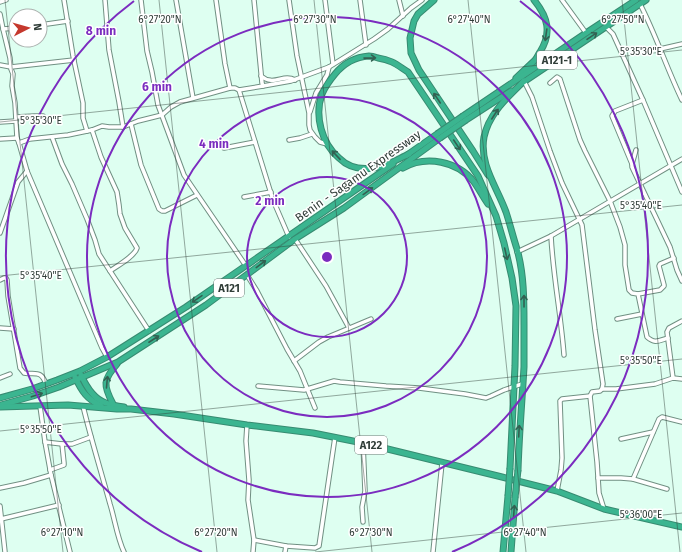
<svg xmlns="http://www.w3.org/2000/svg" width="682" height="552" viewBox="0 0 682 552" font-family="'Fira Sans',sans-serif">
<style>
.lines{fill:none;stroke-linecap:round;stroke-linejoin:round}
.minor-casing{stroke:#719083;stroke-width:5.5}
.highway-casing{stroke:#378b71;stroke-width:7}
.minor{stroke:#fff;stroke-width:3.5}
.highway{stroke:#3bb590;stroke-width:5}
.highway-bridge-casing{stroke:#378b71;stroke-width:7;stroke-linecap:butt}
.highway-bridge{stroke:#3bb590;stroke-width:5}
.oneway{stroke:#336152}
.ticks{fill:none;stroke:#303d38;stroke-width:1;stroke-opacity:0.45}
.ring{fill:none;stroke:#7b2cbf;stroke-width:2}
.labels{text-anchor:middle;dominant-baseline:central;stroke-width:3;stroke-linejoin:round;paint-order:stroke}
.shield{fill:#fff;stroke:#6e7774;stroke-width:1}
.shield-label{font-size:11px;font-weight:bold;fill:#303d38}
.street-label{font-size:12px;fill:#303d38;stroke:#fff}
.ticks-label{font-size:10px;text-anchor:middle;fill:#303d38;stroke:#fff;stroke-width:3;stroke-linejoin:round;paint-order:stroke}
.centre{fill:#7b2cbf;stroke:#fff;stroke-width:2}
.ring-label{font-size:12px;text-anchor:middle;font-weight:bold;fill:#7b2cbf;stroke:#fff;stroke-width:3;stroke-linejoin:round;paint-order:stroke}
</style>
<rect width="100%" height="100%" fill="#defff1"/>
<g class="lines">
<defs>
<g id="minor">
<path d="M64,0L73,56L83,103V118L87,131"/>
<path d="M105,0L109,50L119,102L123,127"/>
<path d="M141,0L147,51L152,72L158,105L184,175L246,266"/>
<path d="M176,0L193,98"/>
<path d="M216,0L225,64L230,88"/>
<path d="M254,0L262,83L263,86L291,81L329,67L374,39L388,29L411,8L422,0"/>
<path d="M289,0L297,56L309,113V125L310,130L315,137L320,142L327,144"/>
<path d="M325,0L333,64"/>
<path d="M360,0L366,45"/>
<path d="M399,0L403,16"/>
<path d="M562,0L586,33"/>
<path d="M0,2L6,0"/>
<path d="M640,4C656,35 667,69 682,100"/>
<path d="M0,14L3,29L10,58L11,69L13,74L12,86L15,103L17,138L19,143L27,171L102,348L107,357"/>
<path d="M40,25L68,21"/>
<path d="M606,27L613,34L643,100L682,192"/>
<path d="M3,29L16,28"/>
<path d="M660,49L682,44"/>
<path d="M0,65L11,67L74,60"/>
<path d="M261,76C274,87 283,73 295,80"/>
<path d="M524,81L532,97L550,151L562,183L582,225L595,330L603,384L602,389"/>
<path d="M550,83L557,77L560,79L580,140L585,151L610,201L620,227L625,245V265L629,290L632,293L638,294L647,337C655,344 658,341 668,338"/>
<path d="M239,90L273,200L289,237"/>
<path d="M310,112L316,93L327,75L329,67"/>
<path d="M16,117L34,116H43"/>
<path d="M0,122L16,121"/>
<path d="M131,124L141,165L159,209L162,211H165L197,195"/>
<path d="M92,130L101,157L117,192L119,205L120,214L125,228L137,248C135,256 117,266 110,271"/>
<path d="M52,137L62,164L72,184L87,219L95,240L99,254L149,331"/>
<path d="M0,139L17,138"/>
<path d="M289,140L300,138L312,134"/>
<path d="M19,143L30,139L68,135L92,130L102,126L109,127H123L138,121L162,115L171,107L180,102L230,88H235L239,90L263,86"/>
<path d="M224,148L255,142"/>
<path d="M636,150L632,164V167L670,247L677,270L682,281"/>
<path d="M632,164L612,116L615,111L643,100"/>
<path d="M244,197L271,192"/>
<path d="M0,233L18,182L27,171"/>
<path d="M551,236C553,276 561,315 564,355"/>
<path d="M295,239L326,286L349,328"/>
<path d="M517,252L551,236L682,159"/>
<path d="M247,275L257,291L287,349L300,371L315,408"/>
<path d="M0,280L4,278H6L7,280L8,296L20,368L24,373C36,375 41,370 46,384"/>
<path d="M638,294L660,290L664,286V285L659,266L660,264L674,258"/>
<path d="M617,319L642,314"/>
<path d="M0,328L14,329"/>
<path d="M294,361L319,342L328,337L371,319"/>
<path d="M0,378L10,374"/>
<path d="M673,378L667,332L669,328L682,321"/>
<path d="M258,386L304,390L334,381L340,382L386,386L419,388L465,394L486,398L491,396L504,390L522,384"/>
<path d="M40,406L45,442L51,475L70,552"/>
<path d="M83,406C91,439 101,471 110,504C115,520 117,537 124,552"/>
<path d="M247,425L246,441L249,480L248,500L254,540L253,552"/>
<path d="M621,439L653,432"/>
<path d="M45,442L62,444H72L91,437"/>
<path d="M363,443L365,491L362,507L363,522"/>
<path d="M50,470L64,465V463L62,444"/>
<path d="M598,478H621L633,479L667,489"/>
<path d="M633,479L659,419L662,417L682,422"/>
<path d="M0,488L24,483L51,475"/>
<path d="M557,491L561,470L562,458L560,401L562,399L590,396"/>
<path d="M0,506L5,552"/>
<path d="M604,509L599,493L597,462L590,396L592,392L600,391L602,389H616L655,384L673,378L682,379"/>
<path d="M1,519L59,505"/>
<path d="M254,540L286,546L315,548L319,546L335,437"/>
<path d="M285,552L286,546"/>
<path d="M433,552L442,463"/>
</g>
<g id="highway">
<path d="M434,0L418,14L414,21L410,38L411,53L419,70L473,151L488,175"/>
<path d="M516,78C522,72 529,66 535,60C537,58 538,55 540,52C552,33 548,17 534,0"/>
<path d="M522,83L646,0"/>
<path d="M463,116L586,33L636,0"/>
<path d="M466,120L511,91"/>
<path d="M409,154C398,159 386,167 373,168C360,170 348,167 339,158C322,144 314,116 322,94C325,87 330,80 335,74C344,63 355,57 369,56C372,56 375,57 378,58C392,60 397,65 408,72L478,176L496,216L504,243L512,278L516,306L515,366L510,468"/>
<path d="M407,155L437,134"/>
<path d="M403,168C426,155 458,161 474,182C479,189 483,197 488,204"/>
<path d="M81,375C86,386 93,399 106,403C112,405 118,406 124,407"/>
<path d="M75,377C82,392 87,399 101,406"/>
<path d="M0,398L32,389L57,380L80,371L107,357L186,307L393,164"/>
<path d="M113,404C103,385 103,380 117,364"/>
<path d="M1,405L33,396L59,387L118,362L206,305L295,239L344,208L440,138"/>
<path d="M0,407L68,405L117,409H131L174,414L247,425L313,433L363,443L502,477L557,491L604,509L682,527"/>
<path d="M518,470C519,436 522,402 524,367C524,353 524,339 524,325C524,300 524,274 517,249C513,237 510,224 506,212C497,187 479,164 484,137C489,113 508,97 524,81"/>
<path d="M503,552L508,496"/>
<path d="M511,552L515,498"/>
</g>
</defs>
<!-- minor casing -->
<use href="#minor" class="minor-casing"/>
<!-- highway casing -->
<use href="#highway" class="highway-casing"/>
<!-- minor -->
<use href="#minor" class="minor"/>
<!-- highway -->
<use href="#highway" class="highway"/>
<defs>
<g id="highway-bridge">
<path d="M437,134L463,116"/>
<path d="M440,138L466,120"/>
<path d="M508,496L510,468"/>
<path d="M515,498L518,470"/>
</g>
</defs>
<!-- highway-bridge casing -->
<use href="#highway-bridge" class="highway-bridge-casing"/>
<!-- highway-bridge -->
<use href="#highway-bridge" class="highway-bridge"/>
</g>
<!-- one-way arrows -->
<defs><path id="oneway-shaft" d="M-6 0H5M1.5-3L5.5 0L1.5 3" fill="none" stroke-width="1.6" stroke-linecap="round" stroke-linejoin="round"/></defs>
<g class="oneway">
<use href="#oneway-shaft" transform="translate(546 35) rotate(98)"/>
<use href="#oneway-shaft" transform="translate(592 36) rotate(-34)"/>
<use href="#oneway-shaft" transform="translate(370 58) rotate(-1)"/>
<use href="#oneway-shaft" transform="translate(437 98) rotate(-124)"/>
<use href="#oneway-shaft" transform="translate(495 114) rotate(-57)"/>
<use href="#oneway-shaft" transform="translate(457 145) rotate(56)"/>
<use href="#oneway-shaft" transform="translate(336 155) rotate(-133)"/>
<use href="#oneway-shaft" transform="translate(368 191) rotate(-36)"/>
<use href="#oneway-shaft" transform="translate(506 254) rotate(77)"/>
<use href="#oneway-shaft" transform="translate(261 264) rotate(-37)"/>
<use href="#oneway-shaft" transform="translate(197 299) rotate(146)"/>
<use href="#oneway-shaft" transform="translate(524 301) rotate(-90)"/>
<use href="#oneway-shaft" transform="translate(154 339) rotate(-33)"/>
<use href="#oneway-shaft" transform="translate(107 382) rotate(-85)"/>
<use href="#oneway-shaft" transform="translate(37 395) rotate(-18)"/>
<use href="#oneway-shaft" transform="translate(519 431) rotate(-87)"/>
<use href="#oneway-shaft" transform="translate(514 511) rotate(-86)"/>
</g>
<!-- ticks -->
<path class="ticks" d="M5,0L63,552M159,0L217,552M314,0L372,552M468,0L526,552M622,0L680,552M0,122L682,50M0,276L682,205M0,431L682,359M315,552L682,513"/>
<!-- distance rings -->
<g class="ring">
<circle cx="327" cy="257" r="80"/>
<circle cx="327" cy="257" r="160"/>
<circle cx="327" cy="257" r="240"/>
<path d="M202 552A320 320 0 0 1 134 1M520 1A320 320 0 0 1 452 552"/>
</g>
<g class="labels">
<!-- shield labels -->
<g class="shield">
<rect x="537" y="51" width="40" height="18" rx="3"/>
<rect x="214" y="279" width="30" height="18" rx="3"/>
<rect x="355" y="436" width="32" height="18" rx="3"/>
</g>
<g class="shield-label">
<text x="557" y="60">A121-1</text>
<text x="229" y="288">A121</text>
<text x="371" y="445">A122</text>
</g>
<!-- street labels -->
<g class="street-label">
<text transform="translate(358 176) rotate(-35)">Benin - Sagamu Expressway</text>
</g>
</g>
<g class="ticks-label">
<text x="160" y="23">6°27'20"N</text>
<text x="315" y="23">6°27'30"N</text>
<text x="469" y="23">6°27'40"N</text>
<text x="623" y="23">6°27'50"N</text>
<text x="641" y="55">5°35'30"E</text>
<text x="41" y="124">5°35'30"E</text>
<text x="641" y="209">5°35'40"E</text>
<text x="41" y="279">5°35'40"E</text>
<text x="641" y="364">5°35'50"E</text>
<text x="41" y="433">5°35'50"E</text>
<text x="641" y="518">5°36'00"E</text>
<text x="62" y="536">6°27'10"N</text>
<text x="216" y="536">6°27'20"N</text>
<text x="371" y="536">6°27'30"N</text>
<text x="525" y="536">6°27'40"N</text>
</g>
<circle cx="327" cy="257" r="6" class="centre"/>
<g class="ring-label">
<text x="101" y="35">8 min</text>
<text x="157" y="91">6 min</text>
<text x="214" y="148">4 min</text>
<text x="270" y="205">2 min</text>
</g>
<!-- north arrow -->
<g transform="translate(28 28) rotate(84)"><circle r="19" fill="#ffffff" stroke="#acb1af"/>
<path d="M0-3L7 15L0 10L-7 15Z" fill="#c5382d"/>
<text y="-6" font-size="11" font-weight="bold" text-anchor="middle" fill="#303d38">N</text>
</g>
</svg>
